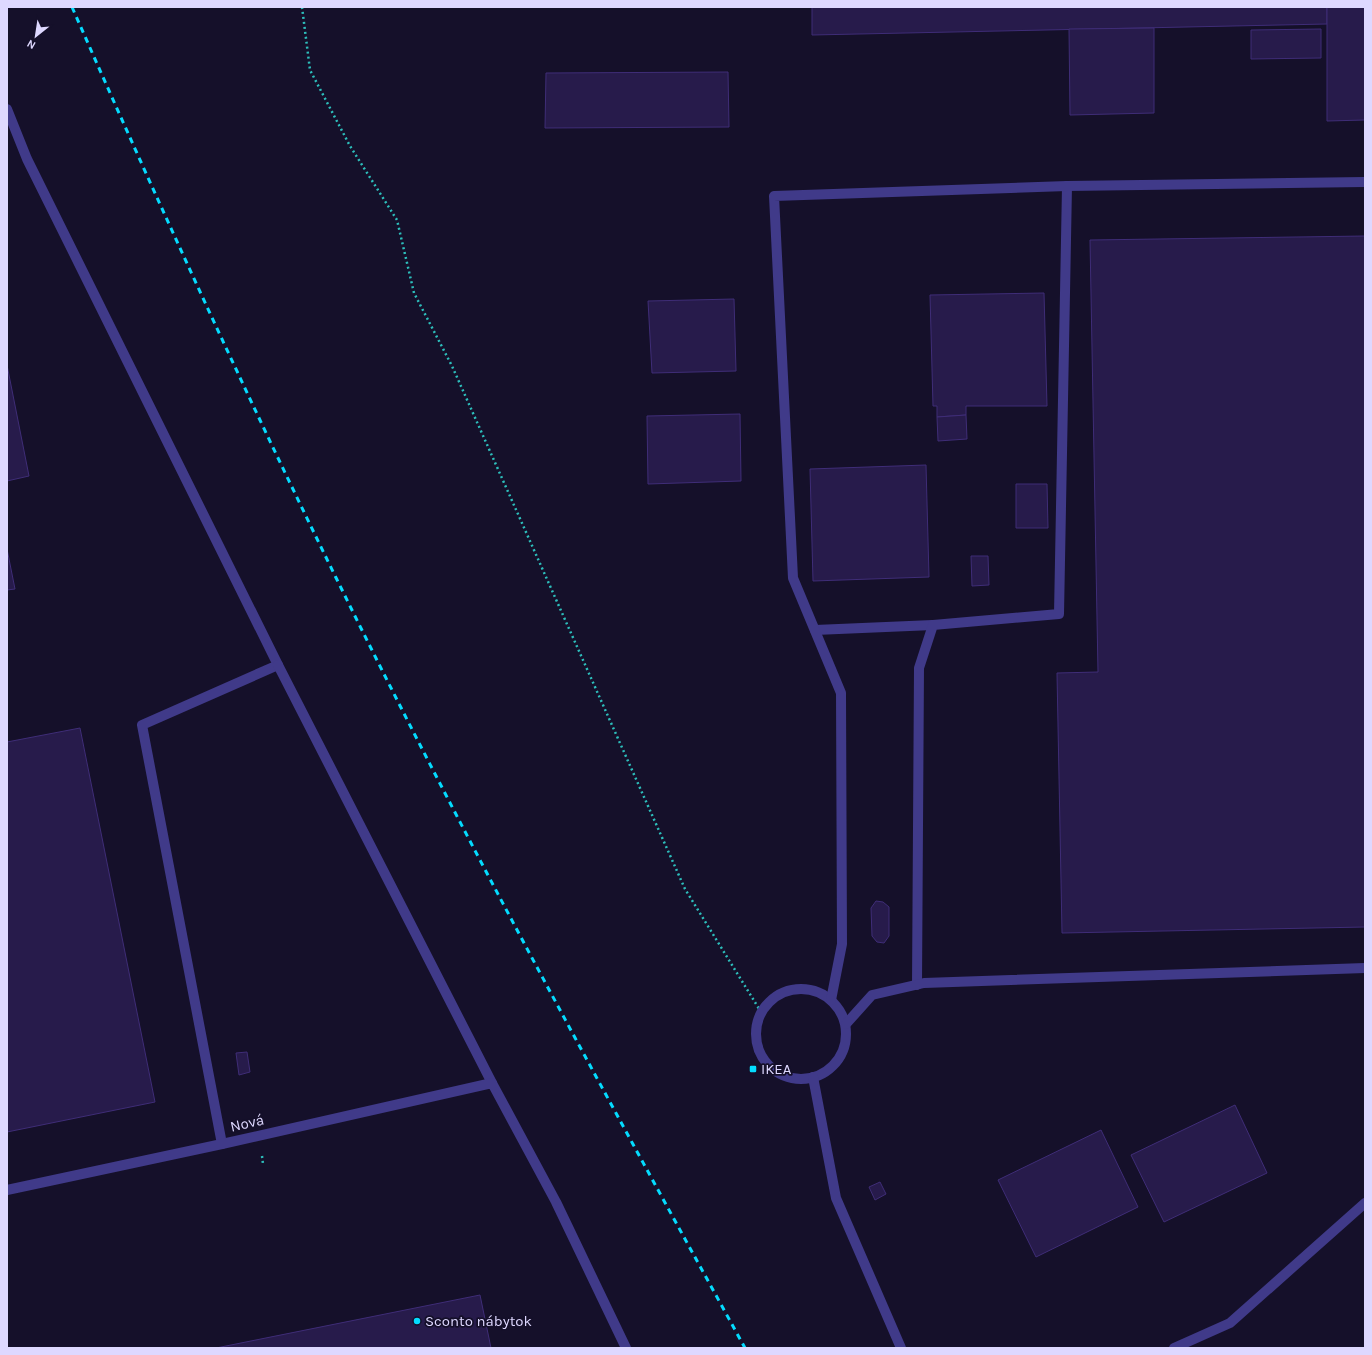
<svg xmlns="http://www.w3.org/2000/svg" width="1372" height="1355" viewBox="0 0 1372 1355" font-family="Karla,sans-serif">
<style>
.building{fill:#271b4b;stroke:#3f2d77}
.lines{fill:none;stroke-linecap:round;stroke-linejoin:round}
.path{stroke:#2dbebb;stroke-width:2.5;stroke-dasharray:2 3;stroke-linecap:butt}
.lane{stroke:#403a89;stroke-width:10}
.street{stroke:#403a89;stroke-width:10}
.rail{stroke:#04dcff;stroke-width:3;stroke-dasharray:6 5;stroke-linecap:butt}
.poi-dot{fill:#04dcff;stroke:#15102a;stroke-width:1.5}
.labels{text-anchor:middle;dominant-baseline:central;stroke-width:3.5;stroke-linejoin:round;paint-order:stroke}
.poi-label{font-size:15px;fill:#ded8ff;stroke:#15102a;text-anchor:start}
.street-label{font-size:15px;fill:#ded8ff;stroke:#15102a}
</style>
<rect width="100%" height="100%" fill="#15102a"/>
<!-- building -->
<g class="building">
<path d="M812,7H1327V24L812,35Z"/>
<path d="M1327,7H1365V120L1327,121Z"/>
<path d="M1154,28V113L1070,115L1069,29Z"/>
<path d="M1321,29V58L1251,59V30Z"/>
<path d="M728,72L729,127L545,128L546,73Z"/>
<path d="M1365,236V927L1062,933L1057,673L1098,672L1090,240Z"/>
<path d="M1044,293L1047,406H966V415L937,417V406H933L930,295Z"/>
<path d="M734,299L736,371L652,373L648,301Z"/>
<path d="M7,365L29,476L7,481Z"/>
<path d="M740,414L741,481L648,484L647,416Z"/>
<path d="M966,415L967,439L938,441L937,417Z"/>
<path d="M926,465L929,577L813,581L810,469Z"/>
<path d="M1016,484H1047L1048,528H1016Z"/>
<path d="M7,549L15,589L7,590Z"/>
<path d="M971,556H988L989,585L972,586Z"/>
<path d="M80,728L155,1102L7,1132V742Z"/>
<path d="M876,901L883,902L889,907V936L884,943L877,942L872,936L871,908Z"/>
<path d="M247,1052L250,1072L239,1075L236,1053Z"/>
<path d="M1235,1105L1267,1173L1164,1222L1131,1155Z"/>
<path d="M1101,1130L1138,1207L1036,1257L998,1180Z"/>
<path d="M880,1182L886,1194L875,1200L869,1187Z"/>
<path d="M480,1295L491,1348H216Z"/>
</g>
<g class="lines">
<!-- path -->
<g class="path">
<path d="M302,7L310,70L350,146L397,220L414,293L452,366L685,889L761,1012"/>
<path d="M262,1156L263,1164"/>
</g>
<!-- lane -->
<g class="lane">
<path d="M7,109L27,159L278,665L142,725L222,1144"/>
<path d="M815,630L933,625"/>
<path d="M278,665L492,1083"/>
<path d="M917,985L919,668L933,625L1059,614L1067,186"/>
<circle cx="801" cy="1034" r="45"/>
<path d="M831,1000L842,944L841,693L793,578L774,196L1067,186L1365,182"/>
<path d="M846,1024L872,995L924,983L1365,968"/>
<path d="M813,1077L836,1198L901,1348"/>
<path d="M1174,1348L1230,1323L1365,1203"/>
</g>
<!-- street -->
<path class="street" d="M7,1190L222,1144L492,1083L556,1202L626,1348"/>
<!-- rail -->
<path class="rail" d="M72,7C160,207 251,406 348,602C473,855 609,1101 745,1348"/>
</g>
<!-- markers -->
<g class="poi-dot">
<rect x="749" y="1065" width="8" height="8" rx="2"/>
<circle cx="417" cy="1321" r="4"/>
</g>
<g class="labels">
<!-- poi labels -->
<g class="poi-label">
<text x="761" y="1069">IKEA</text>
<text x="425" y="1321">Sconto nábytok</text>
</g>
<!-- street labels -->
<g class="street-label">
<text transform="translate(247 1123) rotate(-13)">Nová</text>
</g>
</g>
<!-- border -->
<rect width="1372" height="1355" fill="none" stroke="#ded8ff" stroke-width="16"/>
<!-- north arrow -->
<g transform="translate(36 36) rotate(210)" stroke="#15102a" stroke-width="3" paint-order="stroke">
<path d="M0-3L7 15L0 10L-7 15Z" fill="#ded8ff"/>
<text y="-6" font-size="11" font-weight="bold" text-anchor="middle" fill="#ded8ff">N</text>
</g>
</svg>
